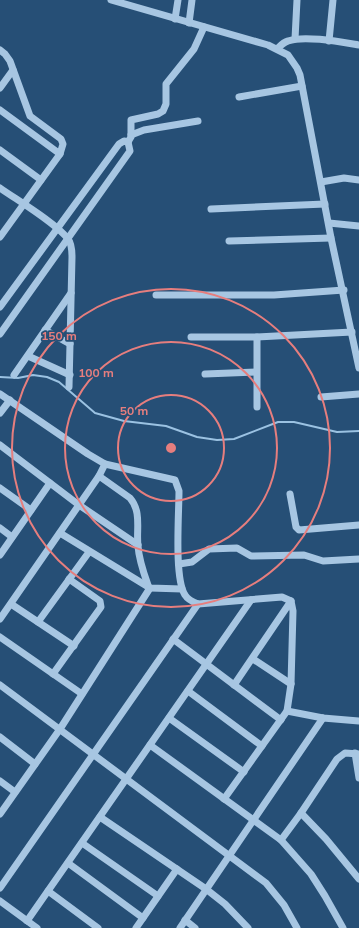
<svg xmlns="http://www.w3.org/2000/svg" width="359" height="928" viewBox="0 0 359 928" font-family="Mulish,sans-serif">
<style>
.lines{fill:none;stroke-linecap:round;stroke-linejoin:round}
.stream{stroke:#9bc2e2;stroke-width:2}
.minor{stroke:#a7c6e2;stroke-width:7}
.ring{fill:none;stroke:#e67e7e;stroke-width:2}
.centre{fill:#e67e7e;stroke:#264f76;stroke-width:2}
.ring-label{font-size:12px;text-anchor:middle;font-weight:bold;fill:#e67e7e;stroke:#264f76;stroke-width:3.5;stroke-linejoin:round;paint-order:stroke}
</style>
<rect width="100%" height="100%" fill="#264f76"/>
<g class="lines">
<!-- stream -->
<path class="stream" d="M0,377L18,378L33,375L47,377L59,382L95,413L124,421L166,426L197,437L217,440L234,439L278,422H294L337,432L359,431"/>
<!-- minor -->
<g class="minor">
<path d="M111,0L268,45L288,55L297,68L300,75L331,238L359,368"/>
<path d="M175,19L178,0"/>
<path d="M189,23L192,0"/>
<path d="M295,39L297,0"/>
<path d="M329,41L333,0"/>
<path d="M278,48C281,45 284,42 288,41C304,35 341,42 359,45"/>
<path d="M0,50L5,54L10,61L30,116L61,139L63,144L60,154L0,237"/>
<path d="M0,88L13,70"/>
<path d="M239,97L302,86"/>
<path d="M0,110L60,154"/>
<path d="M131,135L144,130L198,121"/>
<path d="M128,142L131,137V120L158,114L163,111L166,104V84L194,49L204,27"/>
<path d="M0,150L41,180"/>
<path d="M321,182L344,178L359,180"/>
<path d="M0,188C17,200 56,223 68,239C72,244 72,251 72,257L69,387"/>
<path d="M211,209L325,204"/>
<path d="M329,223L359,226"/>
<path d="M229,241L331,238"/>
<path d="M156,295H274L344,290"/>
<path d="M0,307L119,144L124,141L128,142"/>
<path d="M45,330L70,344"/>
<path d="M0,334L130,151L128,142"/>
<path d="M191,337H257L352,332"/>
<path d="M257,337V407"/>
<path d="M28,356L70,375"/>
<path d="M205,374L256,372"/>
<path d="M14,375L71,293"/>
<path d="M0,394L88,454L105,464L175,480L179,491C179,514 174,578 185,595C188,600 193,602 198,604L282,597L291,601L293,611L291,684L287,711L224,799"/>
<path d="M321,397L359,394"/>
<path d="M0,413L10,400"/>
<path d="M0,445L79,505L138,545"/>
<path d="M99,476L130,498C142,512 136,530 138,546C139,561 144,574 149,588"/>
<path d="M0,488L31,510"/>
<path d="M290,494L296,527L299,530L359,525"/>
<path d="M0,528L12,537"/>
<path d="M60,533L150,588L182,589"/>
<path d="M0,555L50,483"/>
<path d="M179,564L192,562L209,549L237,548L251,556L304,555L323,561L359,559"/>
<path d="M11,604L74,646"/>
<path d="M0,619L99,476L105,464"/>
<path d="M38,622L89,552"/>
<path d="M0,637L82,694"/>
<path d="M173,639L281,720"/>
<path d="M253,659L291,684"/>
<path d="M53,674L101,607L100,601L69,579"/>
<path d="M0,685L266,883L284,905L297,928"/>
<path d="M234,685L291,601"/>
<path d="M188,691L262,746"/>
<path d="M287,711L323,718L359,721"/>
<path d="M169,718L244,772"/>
<path d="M0,737L35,764"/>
<path d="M150,745L281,840L311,874L325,896L343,928"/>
<path d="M355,753L359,778"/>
<path d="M0,781L15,792"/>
<path d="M301,813L326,839L359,879"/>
<path d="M0,814L60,729L150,588"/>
<path d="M100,817L206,889L225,904L248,928"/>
<path d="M281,840L301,813L337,759L345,753L359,754"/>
<path d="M82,843L158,896"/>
<path d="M68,863L143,918"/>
<path d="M0,888L198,604"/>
<path d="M48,891L98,928"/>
<path d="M0,901L37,928"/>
<path d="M185,920L195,928"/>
<path d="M27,921L251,600"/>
<path d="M136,928L177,869"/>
<path d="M180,928L323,718"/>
</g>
</g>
<!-- distance rings -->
<g class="ring">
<circle cx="171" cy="448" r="53"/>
<circle cx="171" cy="448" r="106"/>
<circle cx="171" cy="448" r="159"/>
</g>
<circle cx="171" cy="448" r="6" class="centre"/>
<g class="ring-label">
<text x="59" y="340">150 m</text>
<text x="96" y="377">100 m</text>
<text x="134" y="415">50 m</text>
</g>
</svg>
